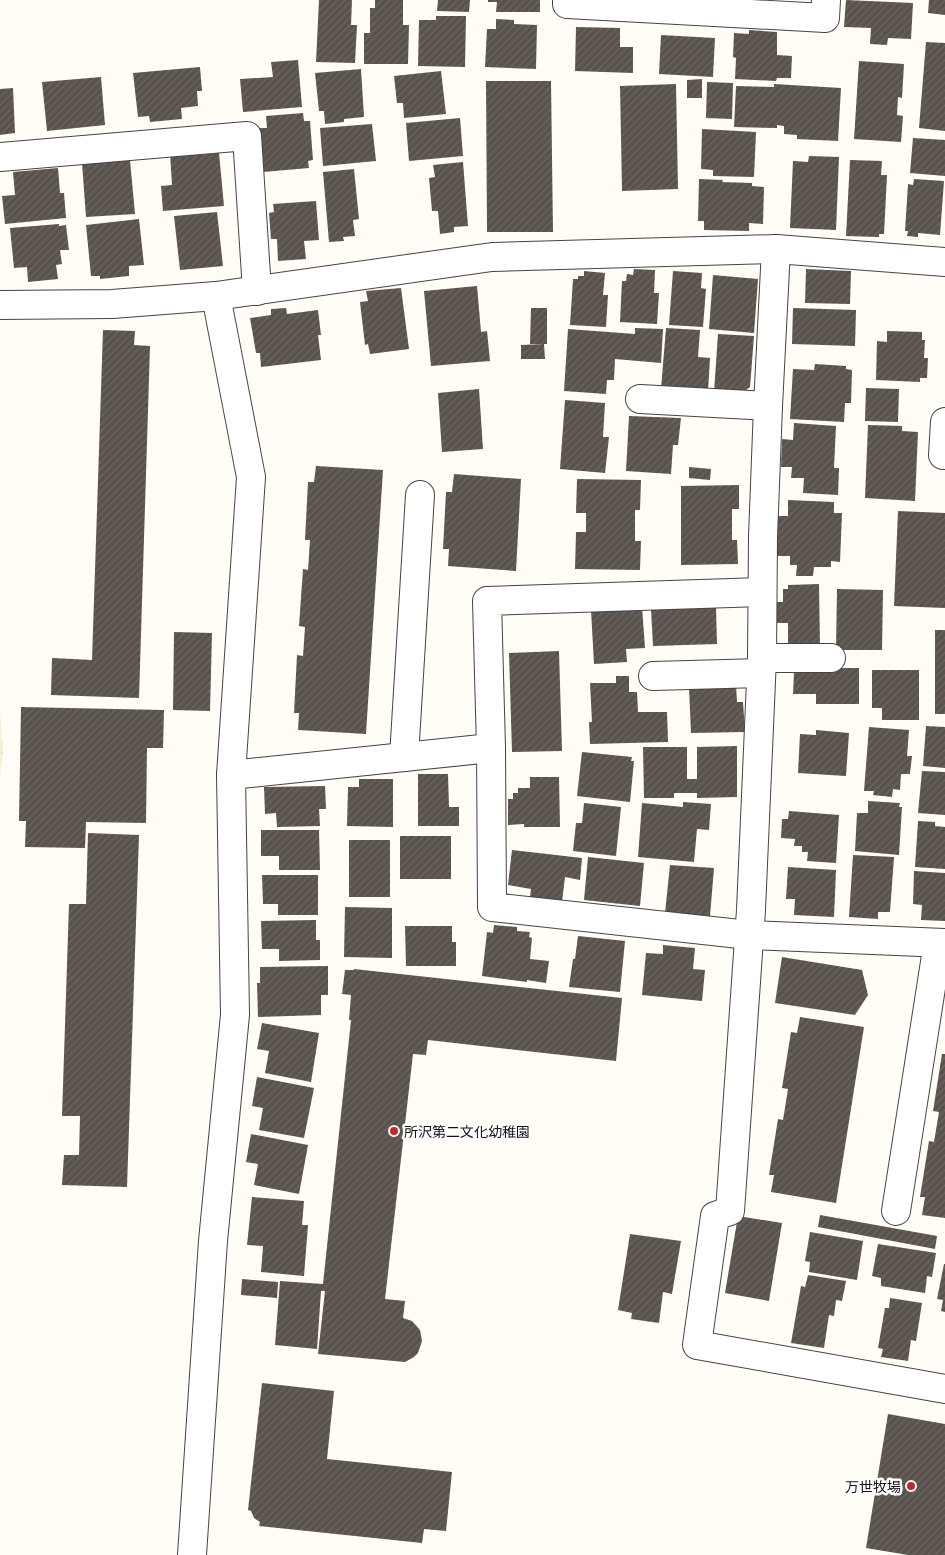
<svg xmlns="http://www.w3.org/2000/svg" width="945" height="1555" viewBox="0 0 945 1555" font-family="'PT Serif','Noto Sans JP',serif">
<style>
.farmland{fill:url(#farmland-dots)}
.building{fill:url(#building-hatch)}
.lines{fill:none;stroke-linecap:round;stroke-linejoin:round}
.minor-casing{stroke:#444;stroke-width:30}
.minor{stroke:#fff;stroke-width:28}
.poi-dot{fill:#c4262e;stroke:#fff;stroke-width:2}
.labels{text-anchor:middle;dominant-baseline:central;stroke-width:5;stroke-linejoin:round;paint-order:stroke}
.poi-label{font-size:14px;fill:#111;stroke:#fff;text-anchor:start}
</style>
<defs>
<pattern id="farmland-dots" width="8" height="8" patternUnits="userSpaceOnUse" patternTransform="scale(1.25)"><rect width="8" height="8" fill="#f6f3d4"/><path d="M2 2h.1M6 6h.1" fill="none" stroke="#d2cfb5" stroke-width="1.8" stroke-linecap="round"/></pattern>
<pattern id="building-hatch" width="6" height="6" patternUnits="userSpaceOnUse" patternTransform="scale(1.25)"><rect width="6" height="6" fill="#5a524d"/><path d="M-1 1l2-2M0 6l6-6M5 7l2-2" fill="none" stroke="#6d6662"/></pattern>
</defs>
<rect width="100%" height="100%" fill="#fffdf5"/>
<!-- farmland -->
<path class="farmland" d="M0,708L3,751L0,780Z"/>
<!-- building -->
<g class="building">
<path d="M319,0H352L351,25H357L355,63L316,62Z"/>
<path d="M375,0H403V25H409L408,64H364V33H370V8H375Z"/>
<path d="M438,0H470L469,12L437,11Z"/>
<path d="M488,0H540V12H496L497,2H488Z"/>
<path d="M846,0L913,3L911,39L888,38L887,45L870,44L871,28L844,27Z"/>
<path d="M929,0H945V15L928,13Z"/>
<path d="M436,16H466L465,67L418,66L419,20H436Z"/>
<path d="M496,19L514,20V24L537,25L536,69L485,67L487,29H496Z"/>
<path d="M576,27L620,28V47H633V73L575,71Z"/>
<path d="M749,30L777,32V55L792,56L791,78H777L776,81L735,79L736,58L733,57L734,33L749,34Z"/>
<path d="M661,35L715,38L713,77L659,74Z"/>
<path d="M926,42L945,43V131L919,128Z"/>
<path d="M298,60L302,107L243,112L240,79L273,77L271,62Z"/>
<path d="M859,61L904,64L902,98L898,97L897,115L903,116L901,142L854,139Z"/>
<path d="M200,67L202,91H197L198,106L181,108L182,119L150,122L149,116L138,117L133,73Z"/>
<path d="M361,69L364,117L344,119V122L325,124L324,111H319L315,73Z"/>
<path d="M441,71L446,114L404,118L403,103H397L394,76Z"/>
<path d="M101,77L105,125L47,131L42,82Z"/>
<path d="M702,79V98H687V80Z"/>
<path d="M486,81H551L553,232H487Z"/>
<path d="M707,82L733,83L732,119L706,118Z"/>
<path d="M676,84L678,189L622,191L620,86Z"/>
<path d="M774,84L841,88L838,141L797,139V135L784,134V126L777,125V128L734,127L736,86L774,87Z"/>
<path d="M13,88L15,133L0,135V89Z"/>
<path d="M303,113L304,121H310L313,160L308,161L309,168L263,172L258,128H267L266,116Z"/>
<path d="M460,118L463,156L409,161L406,123Z"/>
<path d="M372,124L376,161L323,166L320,128Z"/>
<path d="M702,129L756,132L754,177L713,176V170L701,169Z"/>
<path d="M913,138L945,140V176L910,173Z"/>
<path d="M198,151V155L219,153L224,206L163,211L161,186L172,185L170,153Z"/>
<path d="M809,156L839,157L836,230L790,228L793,161L808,162Z"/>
<path d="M130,160L135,214L86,217L82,163Z"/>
<path d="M850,160L882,161L881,175H887L884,234H879V237L846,236Z"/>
<path d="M463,162L468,226L454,227V232L440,234L438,211H432L429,178L435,177L433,165Z"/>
<path d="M58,168L60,193H64L66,218L5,224L2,196L15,195L13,172Z"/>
<path d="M354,169L359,219L353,220L355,236L343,237L344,241L329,242L323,172Z"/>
<path d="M699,179L723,180L722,182L752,183V186L764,187L763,224L749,223V231L704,230V221H698Z"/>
<path d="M914,179L944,181L940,235L918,233V237L907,236L908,231H905L908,184L913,185Z"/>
<path d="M316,201L319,240L304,241L306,259L278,261L277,239H271L269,213L274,212L273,204Z"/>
<path d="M217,212L223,266L180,270L174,216Z"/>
<path d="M139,219L144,265L129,266V276L100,279V276H91L86,225Z"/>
<path d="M59,224V226L66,225L69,250H60L62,264L56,265L58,279L28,282L27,267L14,268L10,228Z"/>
<path d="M634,269L655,270L654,293H659L657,324L620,322L622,281H626L627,274L633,275Z"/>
<path d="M806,269L851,271L850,304L805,303Z"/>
<path d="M584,271L605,273L603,295H608L606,327L570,325L573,279H578V276H584Z"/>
<path d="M673,271L702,273L701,288L706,289L703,327L669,325Z"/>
<path d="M713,275L758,279L754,333L709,329Z"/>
<path d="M477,286L481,332L487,331L490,361L431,366L424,291Z"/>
<path d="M401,288L409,349L370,354L368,344L365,345L360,302L368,301L366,291Z"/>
<path d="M286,308L287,314L318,310L321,335H318L321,360L261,367L260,353H256L250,318L271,315V309Z"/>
<path d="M531,308H547V344H530Z"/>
<path d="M793,308L856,310L855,346L792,344Z"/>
<path d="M635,328L663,329L661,363L615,359L614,380H607L606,394L564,391L568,329L635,334Z"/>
<path d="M666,328L700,330L698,357L710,358L708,392L661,389Z"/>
<path d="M103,330L135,331L134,345L150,346L139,698L51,695L52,658L92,660Z"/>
<path d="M887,331L922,332V340H925L924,358H928L927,378H920V382L876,380L877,341L887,342Z"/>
<path d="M718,334L754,336L750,387L742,393L714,392Z"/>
<path d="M544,344L545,359H521V345Z"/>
<path d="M815,364L846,366V369L852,370L851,403H845L844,422L790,419L793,369L814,370Z"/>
<path d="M866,388L899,389L898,422L865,421Z"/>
<path d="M479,389L483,449L442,452L438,393Z"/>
<path d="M565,400L605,403L603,437H609L605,473L560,469Z"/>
<path d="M629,416L681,418L678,445H673L671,474L626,471Z"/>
<path d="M794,423L836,426L834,468H839L838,495L803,493L804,478H791L792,467H781L782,439L793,440Z"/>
<path d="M868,425L902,426V431L918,432L915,501L865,498Z"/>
<path d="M316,466L383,470L366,734L298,730L299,713H294L297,655L303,656L305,627L299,626L303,569L308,570L310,540H305L308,482H314Z"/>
<path d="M689,467L711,469L710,480L689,478Z"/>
<path d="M454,474L521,479L516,571L448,566L449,549H443L446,492H452Z"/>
<path d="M577,479L641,480L640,510H635V541H641L640,570L575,569L576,532H586V513H576Z"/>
<path d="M739,485V509H732V540H737L738,564L681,565V486Z"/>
<path d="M788,500L834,502V513H842L840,562L831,561V567H814L813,576H796L797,565H790V556H776L777,516H788Z"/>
<path d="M898,511L945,513V608L894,606Z"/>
<path d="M819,584L820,648H788V623H777V602H783V589H788V585Z"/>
<path d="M837,589L883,590L882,650H836Z"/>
<path d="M642,607L645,648L626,649L627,662L594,664L591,610Z"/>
<path d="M716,607L717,644L653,646L651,609Z"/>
<rect x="935" y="630" width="10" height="84"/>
<path d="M174,632L212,633L210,711L173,710Z"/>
<path d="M559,651L562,751L512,752L509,653Z"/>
<path d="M805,668H859V704H816V694H793L794,673H805Z"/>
<path d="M872,670H919V720H882V708H872Z"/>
<path d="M616,676H629V692H637L638,712H667L668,742L590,744L589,722H592L590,683H616Z"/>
<path d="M736,685L737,702H743L745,732L691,733L689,688Z"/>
<path d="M21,707L164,710L163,748H147L146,823L86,822L85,848L25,847L26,821H19Z"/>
<path d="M926,726L945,727V768L923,766Z"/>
<path d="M869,727L909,730L907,756H912L910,774H901L900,790L893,789L892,797L873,795L874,791H864Z"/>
<path d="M816,730L849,733L846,776L798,773L800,734L816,735Z"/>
<path d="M737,746V797L697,798V793H674V798H644L643,747H687V779H697V747Z"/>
<path d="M582,752L632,757L631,761H634L630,802L577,796Z"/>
<path d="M922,771L945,772V815L918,813Z"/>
<path d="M418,774H448L449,807H459V826H418Z"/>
<path d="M530,777H559L560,827H524V824L508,825V799H513V793H518V788H530Z"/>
<path d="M359,779H393V827L347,826L348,787H359Z"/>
<path d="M325,786L326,809H319L320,826L277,827L276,813L265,814L264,787Z"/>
<path d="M868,801L900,803L899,807H902L899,855L855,851L857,813H868Z"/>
<path d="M683,802L711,804L709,830L697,829L694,862L638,857L642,803L683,807Z"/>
<path d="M584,803L621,807L616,856L573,851L576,823H582Z"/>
<path d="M789,811L839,815L836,863L807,861L808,852H802V846H794L795,839L781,838L782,819H788Z"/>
<path d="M918,821L935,822V826L945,827V869L915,867Z"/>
<path d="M261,830H319L320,870H279V856H261Z"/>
<path d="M88,833L139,835L127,1187L62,1185L64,1155H79L80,1116H62L69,904H86Z"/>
<rect x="400" y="836" width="51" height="43"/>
<rect x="349" y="840" width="41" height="57"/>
<path d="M512,850L582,858L580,880L565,877L562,902L530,897L531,889L508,885Z"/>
<path d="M853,855L894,857L890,912H878V919L849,917Z"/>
<path d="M588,857L644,863L640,906L584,900Z"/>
<path d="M670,865L714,868L710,916L665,913Z"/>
<path d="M788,867L836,870L834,917L794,915L795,899H786Z"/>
<path d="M914,871L945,873V921L921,920L922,905L913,904Z"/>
<path d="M262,875H318V915H278V904H263Z"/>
<path d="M345,907L392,908V958L344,957Z"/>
<path d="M316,920V940H320V960L279,961V949H262L261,921Z"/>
<path d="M494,925L517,927V931L530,932L529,937L532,938L530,959L549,961L546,983L527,980V982L482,976L487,932L493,933Z"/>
<path d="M405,926H452V942H456V966H406Z"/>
<path d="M578,936L625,941L620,992L569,987L573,959H575Z"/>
<path d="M663,945L695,948L693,969L705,970L702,1001L642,995L646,953L663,954Z"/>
<path d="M782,957L862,970L868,995L855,1015L775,1003Z"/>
<path d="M328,966V995H321V1015L258,1017L257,983H260V967Z"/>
<path d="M354,969L622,998L616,1061L428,1040L426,1055L413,1054L385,1299L405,1301L403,1318L412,1321L420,1330L422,1341L418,1353L414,1357L405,1362L318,1354L325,1291H321L317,1349L275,1345L280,1281L323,1284L351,1020H349L351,995L342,994L345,970H354Z"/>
<path d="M800,1017L864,1027L836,1203L771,1192L774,1175H769L778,1119L783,1120L788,1089L782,1088L791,1032L797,1033Z"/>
<path d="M262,1023L319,1033L311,1082L265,1073L269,1051L257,1049Z"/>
<path d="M942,1054H945V1218L922,1215L925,1197H920L929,1141L934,1142L939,1112L933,1111Z"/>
<path d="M257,1077L314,1088L304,1138L259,1130L263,1108L252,1106Z"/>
<path d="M251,1134L308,1145L299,1194L254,1185L258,1164L246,1162Z"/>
<path d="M252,1197L304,1201L302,1225H308L304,1276L261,1272L263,1246L247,1245Z"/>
<path d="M820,1215L937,1236L935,1249L818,1227Z"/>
<path d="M738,1216L782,1223L769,1301L725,1293Z"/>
<path d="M810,1232L863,1241L857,1280L809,1272L810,1262L805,1261Z"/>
<path d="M630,1234L681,1241L672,1294L663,1292L659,1323L631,1319L632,1313L618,1310Z"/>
<path d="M878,1244L936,1253L932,1277L927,1276L925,1293L881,1286V1278L872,1276Z"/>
<path d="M944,1264H945V1312L941,1311L943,1300L937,1299Z"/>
<path d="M808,1275L846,1281L842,1301L836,1300L834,1316L829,1315L824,1348L791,1343L801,1286L805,1287Z"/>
<path d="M242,1279L278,1282L277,1298L241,1295Z"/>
<path d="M890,1298L922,1303L916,1341L911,1340L908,1361L881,1357L883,1349L878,1348L885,1308H889Z"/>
<path d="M262,1383L334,1391L327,1459L452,1472L446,1531L424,1529L422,1543L259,1526L260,1522L254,1518L251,1511L248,1510Z"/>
<path d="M888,1414L945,1424V1555H908L866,1548Z"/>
</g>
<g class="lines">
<defs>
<g id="minor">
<path d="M567,0V4L825,18L826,0"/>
<path d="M0,157L247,136L257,291"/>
<path d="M776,249L768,406L763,537L762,658L751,910L730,1211L715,1216L697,1345L945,1389"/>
<path d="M0,305L112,304L216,296L492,257L776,249L945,262"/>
<path d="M640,399L768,406"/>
<path d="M943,455L945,422"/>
<path d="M762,592L487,601L491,748L492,907L749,935L945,943"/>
<path d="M762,658H831"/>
<path d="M653,676L761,673"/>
<path d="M404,757L420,495"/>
<path d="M231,775L491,748"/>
<path d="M896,1211L938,943"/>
<path d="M192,1555L213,1241L235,1015L231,775L251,477L216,296"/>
</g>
</defs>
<!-- minor casing -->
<use href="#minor" class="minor-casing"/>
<!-- minor -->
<use href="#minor" class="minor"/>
</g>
<!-- markers -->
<g class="poi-dot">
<circle cx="394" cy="1131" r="5"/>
<circle cx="911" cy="1486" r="5"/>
</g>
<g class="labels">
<!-- poi labels -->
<g class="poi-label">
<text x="404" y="1131">所沢第二文化幼稚園</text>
<text x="901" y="1486" text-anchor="end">万世牧場</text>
</g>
</g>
</svg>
